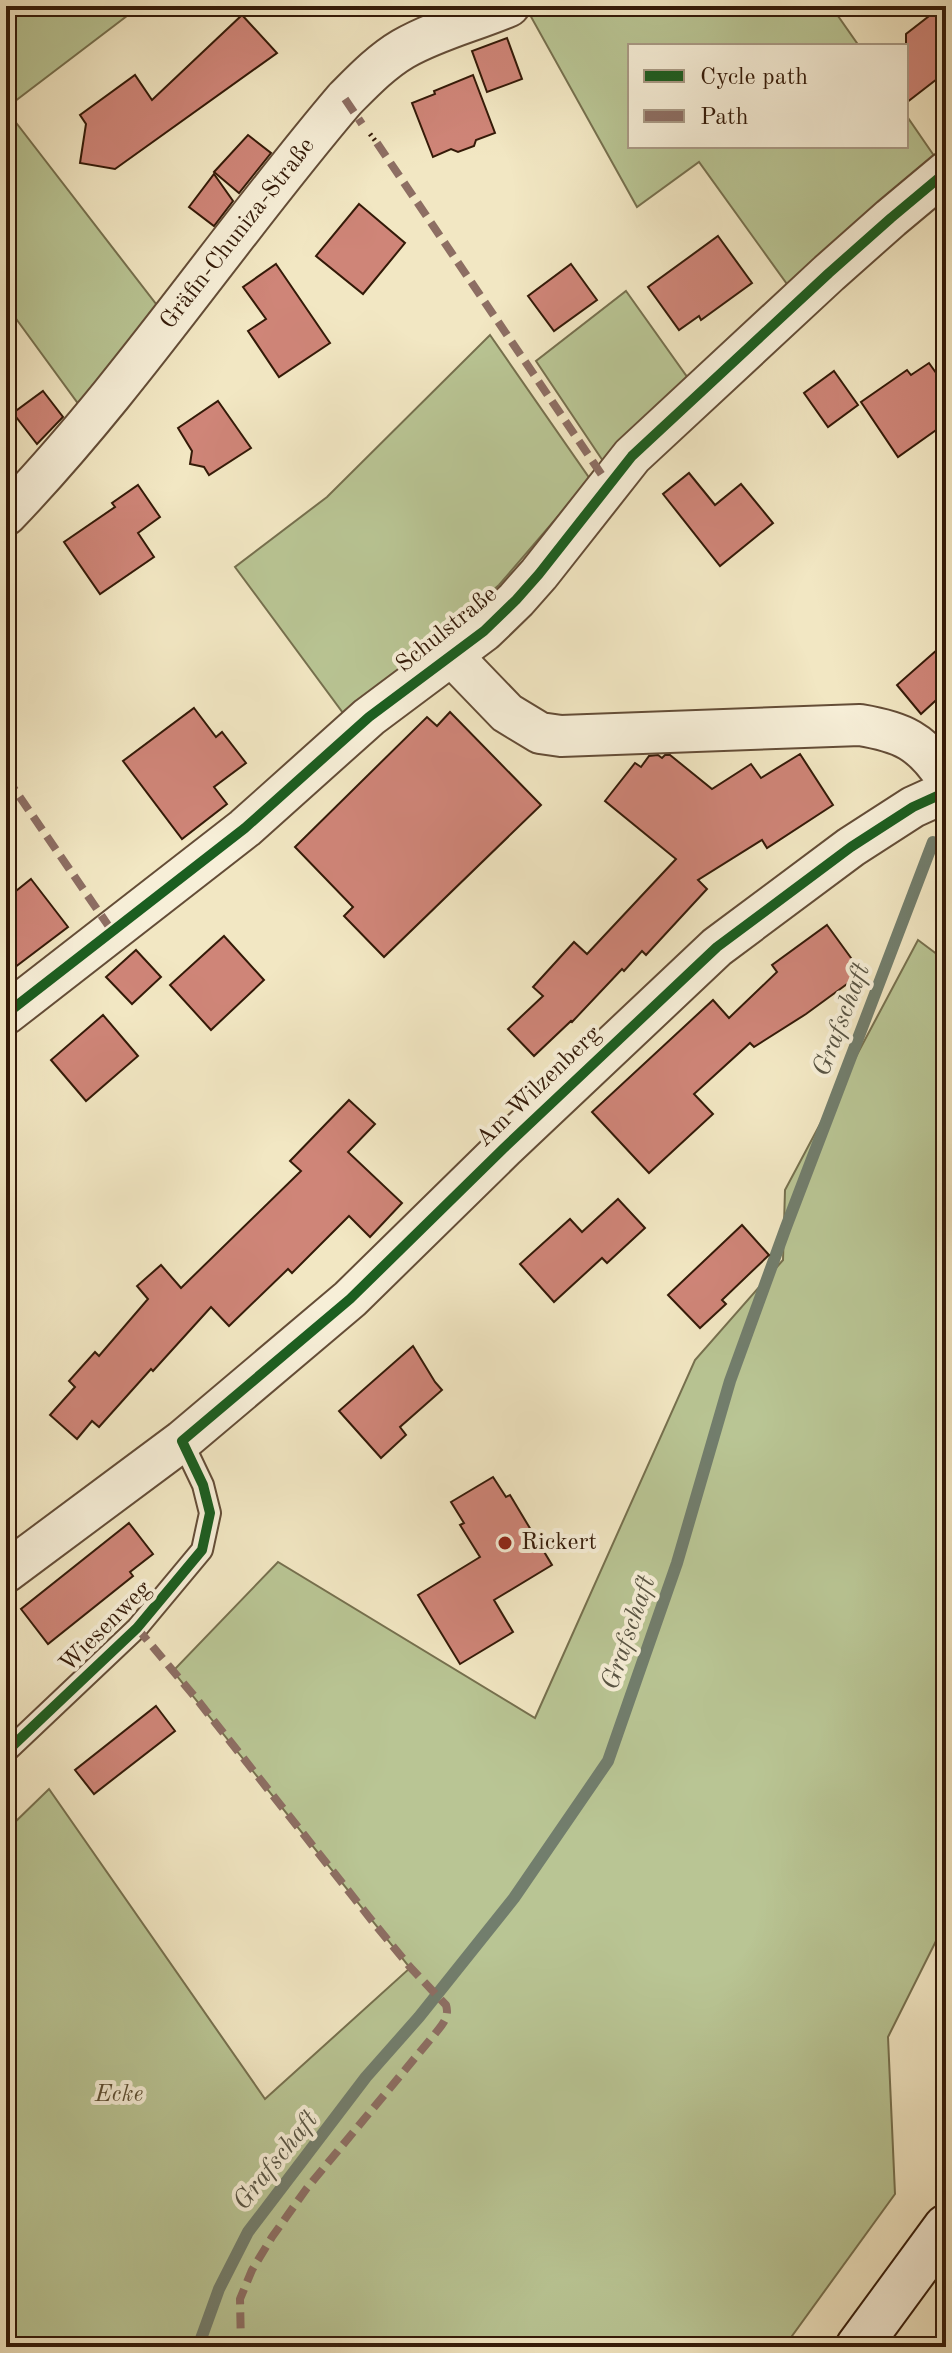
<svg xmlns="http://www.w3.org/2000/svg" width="952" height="2353" viewBox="0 0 952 2353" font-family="'Old Standard TT',serif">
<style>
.green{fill:#b9c594;stroke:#76704e;stroke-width:2}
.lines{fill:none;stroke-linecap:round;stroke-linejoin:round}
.stream{stroke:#727e6d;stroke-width:12}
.building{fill:#cf8578;stroke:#341a08;stroke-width:2}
.lane-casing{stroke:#644d37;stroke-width:24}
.street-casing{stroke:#644d37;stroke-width:44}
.secondary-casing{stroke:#341a08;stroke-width:48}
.path{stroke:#341a08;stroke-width:5;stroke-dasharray:2 4;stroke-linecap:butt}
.lane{stroke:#f7efd8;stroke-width:20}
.street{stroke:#f7efd8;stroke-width:40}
.secondary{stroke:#f7efd8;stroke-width:44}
.quiet{stroke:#8d6e63;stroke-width:8;stroke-dasharray:16 8;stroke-linecap:butt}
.cycleway-casing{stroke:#f7efd8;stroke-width:15}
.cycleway{stroke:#1b5e20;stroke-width:10}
.poi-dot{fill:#8f2418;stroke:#f7efd8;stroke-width:3}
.labels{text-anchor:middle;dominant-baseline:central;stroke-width:8;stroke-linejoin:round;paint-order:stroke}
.street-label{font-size:24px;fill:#341a08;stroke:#f7efd8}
.poi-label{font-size:24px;fill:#341a08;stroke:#f7efd8;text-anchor:start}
.park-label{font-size:24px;font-style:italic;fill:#5c4d32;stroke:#f7efd8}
.water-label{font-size:26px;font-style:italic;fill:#585443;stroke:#f7efd8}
</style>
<rect width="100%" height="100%" fill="#f2e7c3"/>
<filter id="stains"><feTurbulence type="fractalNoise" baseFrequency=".0025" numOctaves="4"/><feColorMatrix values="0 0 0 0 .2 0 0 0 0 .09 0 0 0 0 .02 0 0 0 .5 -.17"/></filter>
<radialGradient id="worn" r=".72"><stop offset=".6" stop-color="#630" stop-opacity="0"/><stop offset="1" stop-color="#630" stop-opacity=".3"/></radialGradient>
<!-- green -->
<g class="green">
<path d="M6,6H140L6,108Z"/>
<path d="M546,6H831L859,46H630V146H906V115L937,160L792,291L699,162L637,207L530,15Z"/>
<path d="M14,120L163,313L85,413L6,305V126Z"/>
<path d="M626,291L690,381L607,467L536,361Z"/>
<path d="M490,335L590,479L499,585L346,717L235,567L327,497Z"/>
<path d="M918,940L946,961V1921L888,2037L895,2194L784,2347H6V1817L13,1824L49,1789L265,2099L410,1968L173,1671L278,1562L535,1718L695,1360L783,1260L785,1190Z"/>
</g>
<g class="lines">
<!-- stream -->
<path class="stream" d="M198,2347L219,2289L248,2232L366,2077L419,2017L514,1898L608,1761L677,1563L730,1381L786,1227L933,842"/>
</g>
<!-- building -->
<g class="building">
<path d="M942,6H946V72L906,103V34Z"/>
<path d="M242,15L277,53L115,169L80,163L86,124L80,115L135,75L152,100Z"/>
<path d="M507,38L522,79L487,92L472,51Z"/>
<path d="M473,75L495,133L476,140L474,146L458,152L451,149L433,157L412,103L435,94L434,91Z"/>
<path d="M248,135L271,153L239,193L214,172Z"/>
<path d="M214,174L233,201L214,226L189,207Z"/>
<path d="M359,204L405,243L363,294L316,256Z"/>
<path d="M718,236L752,283L701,320L699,316L679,330L648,287Z"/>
<path d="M276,264L330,343L279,377L248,331L266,319L243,287Z"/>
<path d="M571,264L597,300L554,331L528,296Z"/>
<path d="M929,363L946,387V423L898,457L861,402L907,370L911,375Z"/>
<path d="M834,371L858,405L828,427L804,393Z"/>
<path d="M43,391L63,417L37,444L13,413Z"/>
<path d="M218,401L251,448L209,475L204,467L190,464L192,451L178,428Z"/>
<path d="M689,473L715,505L741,484L773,523L720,566L663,494Z"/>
<path d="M138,485L160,517L138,533L154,557L100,594L64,542L115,507L112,503Z"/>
<path d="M946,642V691L921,714L897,685Z"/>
<path d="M194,708L216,737L222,732L246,763L214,787L227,804L182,839L123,761Z"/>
<path d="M450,712L541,805L384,957L344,916L353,907L295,847L427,717L437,726Z"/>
<path d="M800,754L833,805L767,848L762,840L698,880L707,889L646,955L642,951L624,971L622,969L572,1022L571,1021L534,1056L508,1029L543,996L533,987L574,942L587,954L676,859L605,801L635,763L641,767L649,756L658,755L662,758L665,755H670L712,789L751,764L761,778Z"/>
<path d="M31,879L68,927L6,974V899Z"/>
<path d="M827,925L862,973L806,1014L754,1047L750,1043L694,1094L713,1114L649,1173L592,1112L713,1000L729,1018L777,972L772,965Z"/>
<path d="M224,936L264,980L211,1030L170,985Z"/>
<path d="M136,950L161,977L132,1004L106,977Z"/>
<path d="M103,1015L138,1056L86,1101L51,1060Z"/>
<path d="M349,1100L375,1124L348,1152L402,1203L370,1237L349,1216L292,1273L288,1269L229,1326L211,1307L153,1371L151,1369L99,1427L92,1421L77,1439L50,1415L75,1387L69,1381L95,1352L99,1356L148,1299L137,1286L161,1265L181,1288L301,1171L290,1161Z"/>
<path d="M618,1199L645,1228L607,1263L602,1258L554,1302L520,1264L570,1219L582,1232Z"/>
<path d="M742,1225L769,1255L722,1300L726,1304L700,1328L668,1295Z"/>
<path d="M413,1346L435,1382L442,1390L400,1427L406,1435L381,1458L339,1411Z"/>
<path d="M493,1477L506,1497L510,1495L552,1565L494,1600L513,1632L460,1664L418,1595L480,1557L460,1525L464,1523L451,1502Z"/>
<path d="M129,1523L153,1554L130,1572L133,1576L48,1644L21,1609Z"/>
<path d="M156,1706L175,1731L94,1794L75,1770Z"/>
</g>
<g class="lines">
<defs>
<path id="lane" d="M6,1752L137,1628L202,1550L210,1513L203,1485L182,1441"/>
<g id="street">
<path d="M6,515C130,386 229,235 345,99C363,81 381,62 403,49C436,30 474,21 509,6"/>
<path d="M452,656L507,713L540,733L561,736L860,725C902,732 922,741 946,778"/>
<path d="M6,1014L245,828L369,717L484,631L516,600L539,574L632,456L829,273L891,218L946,172"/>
<path d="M6,1572L182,1441L350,1299L504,1148L717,947L851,847L913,807L946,792"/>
</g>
<path id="secondary" d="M858,2347L946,2227"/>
</defs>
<!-- lane casing -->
<use href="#lane" class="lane-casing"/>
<!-- street casing -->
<use href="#street" class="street-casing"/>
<!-- secondary casing -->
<use href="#secondary" class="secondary-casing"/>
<!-- path -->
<path class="path" d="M370,134L377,143"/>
<!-- lane -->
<use href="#lane" class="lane"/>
<!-- street -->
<use href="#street" class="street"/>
<!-- secondary -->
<use href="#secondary" class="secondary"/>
<!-- quiet -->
<g class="quiet">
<path d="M345,99L362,124"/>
<path d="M377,143L608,484"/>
<path d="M6,777L112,931"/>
<path d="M137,1628L195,1697L373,1922L410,1967L446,2005C450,2018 441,2026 434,2035L307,2188L272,2237L252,2270L240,2299L241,2347"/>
</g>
<defs>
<g id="cycleway">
<path d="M6,1014L245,828L369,717L484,631L516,600L539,574L632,456L829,273L891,218L946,172"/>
<path d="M6,1752L137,1628L202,1550L210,1513L203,1485L182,1441L350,1299L504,1148L717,947L851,847L913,807L946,792"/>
</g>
</defs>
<!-- cycleway casing -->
<use href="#cycleway" class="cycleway-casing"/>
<!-- cycleway -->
<use href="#cycleway" class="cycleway"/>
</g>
<!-- markers -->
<circle class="poi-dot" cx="505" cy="1543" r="8"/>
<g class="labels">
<!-- street labels -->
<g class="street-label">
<text transform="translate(238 234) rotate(-52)">Gräfin-Chuniza-Straße</text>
<text transform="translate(447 630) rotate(-39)">Schulstraße</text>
<text transform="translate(539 1087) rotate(-44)">Am Wilzenberg</text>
<text transform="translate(106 1627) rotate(-45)">Wiesenweg</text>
</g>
<!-- poi labels -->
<g class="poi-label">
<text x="521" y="1543">Rickert</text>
</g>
<!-- park labels -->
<g class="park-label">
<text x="119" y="2095">Ecke</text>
</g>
<!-- water labels -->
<g class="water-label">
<text transform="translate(842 1020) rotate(-69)">Grafschaft</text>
<text transform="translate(629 1633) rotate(-71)">Grafschaft</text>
<text transform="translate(276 2161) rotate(-51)">Grafschaft</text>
</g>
</g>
<!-- margin -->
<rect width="952" height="2353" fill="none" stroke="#f2e7c3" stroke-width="32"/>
<rect x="8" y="8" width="936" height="2337" fill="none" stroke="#341a08" stroke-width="4"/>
<rect x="16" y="16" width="920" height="2321" fill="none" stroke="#341a08" stroke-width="2"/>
<!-- legend -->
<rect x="628" y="44" width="280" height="104" fill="#f7efd8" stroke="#a99a85" stroke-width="2"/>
<rect x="644" y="70" width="40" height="12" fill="#1b5e20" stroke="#a99a85" stroke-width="2"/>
<text x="700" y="84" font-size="24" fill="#341a08">Cycle path</text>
<rect x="644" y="110" width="40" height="12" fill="#8d6e63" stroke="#a99a85" stroke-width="2"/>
<text x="700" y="124" font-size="24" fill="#341a08">Path</text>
<rect width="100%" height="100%" filter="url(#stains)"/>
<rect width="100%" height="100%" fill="url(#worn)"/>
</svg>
